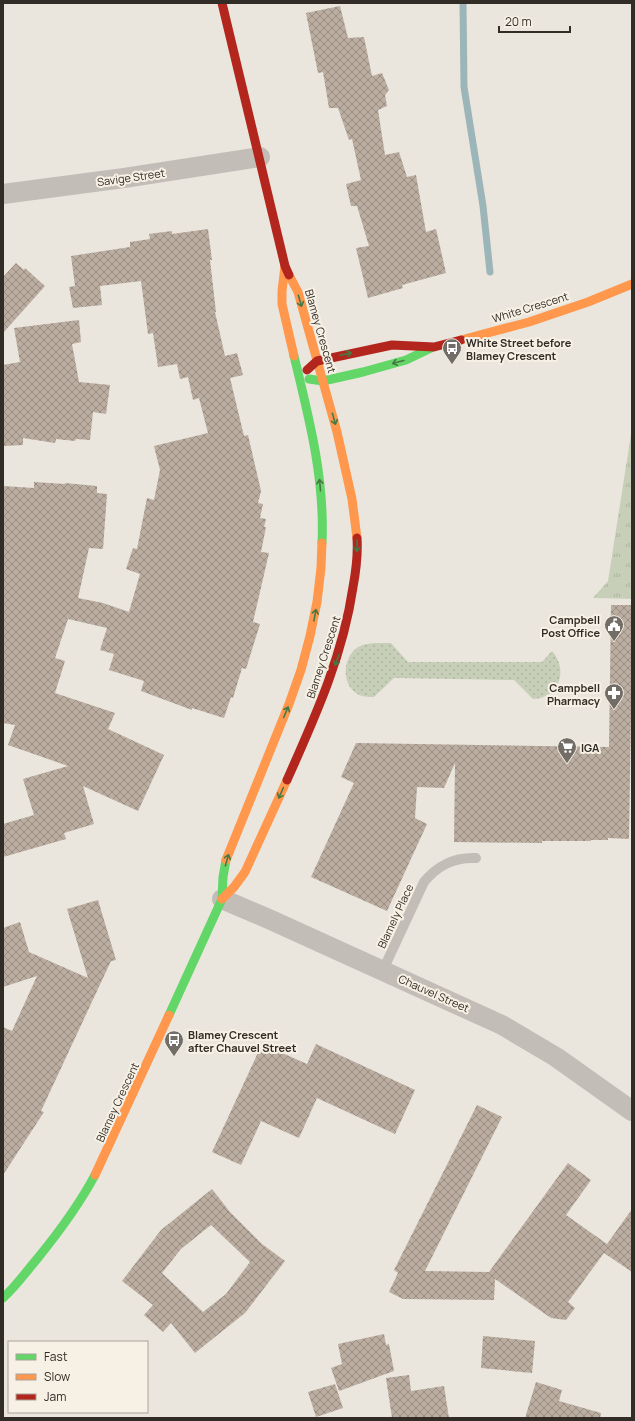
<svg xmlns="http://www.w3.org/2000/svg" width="635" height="1421" viewBox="0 0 635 1421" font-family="Manrope,sans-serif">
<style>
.grass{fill:url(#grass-tufts)}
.garden{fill:url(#garden-dots)}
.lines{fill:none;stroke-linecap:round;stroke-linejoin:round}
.stream{stroke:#9cb5b9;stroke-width:7}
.building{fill:url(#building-cross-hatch);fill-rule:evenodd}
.lane{stroke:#c2beb7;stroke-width:10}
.street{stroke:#c2beb7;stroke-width:20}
.fast{stroke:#63d668;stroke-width:9}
.slow{stroke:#ff974d;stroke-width:9}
.jam{stroke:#b3261e;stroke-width:9}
.oneway{stroke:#487844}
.labels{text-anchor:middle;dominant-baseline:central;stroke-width:4;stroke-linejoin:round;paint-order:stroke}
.street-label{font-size:11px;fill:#322c26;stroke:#f7f1e5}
.poi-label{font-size:11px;font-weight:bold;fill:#322c26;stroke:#f7f1e5;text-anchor:start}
</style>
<defs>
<pattern id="grass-tufts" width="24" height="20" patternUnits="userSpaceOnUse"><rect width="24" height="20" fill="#c8cfb9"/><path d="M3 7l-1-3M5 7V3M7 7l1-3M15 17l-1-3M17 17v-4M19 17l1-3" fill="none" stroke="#acb29f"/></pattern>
<pattern id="garden-dots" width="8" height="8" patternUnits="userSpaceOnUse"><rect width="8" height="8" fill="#c8cfb9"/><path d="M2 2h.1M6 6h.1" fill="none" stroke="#acb29f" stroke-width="1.8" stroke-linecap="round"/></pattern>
<pattern id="building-cross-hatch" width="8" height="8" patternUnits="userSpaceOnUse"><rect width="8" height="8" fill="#bcada1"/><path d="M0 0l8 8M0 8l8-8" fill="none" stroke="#998d83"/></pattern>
</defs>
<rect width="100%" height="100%" fill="#eae6de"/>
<!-- grass -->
<path class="grass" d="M632,428V599L593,598L608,581Z"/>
<!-- garden -->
<path class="garden" d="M376,643H391L408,662H542L552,651C569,670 559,698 533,699L514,680L394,678L374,697C368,697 361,697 356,693C341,683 343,657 358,647C364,644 370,643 376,643Z"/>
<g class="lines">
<!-- stream -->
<path class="stream" d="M463,3L464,87L483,206L490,272"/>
</g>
<!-- building -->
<g class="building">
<path d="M340,6L348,38L364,37L372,76L382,73L389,90L385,95L387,106L378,110L385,155L399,152L407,177L416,175L426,232L436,229L446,273L402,285L403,288L368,298L356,248L369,246L357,206H351L346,184L361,180L352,139L349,140L338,108H329L323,72L318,73L306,13Z"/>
<path d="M208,229L212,260H210L216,312H215L225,356L237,353L243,375L230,378L244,436L248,435L261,491L258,503L263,504L260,518L266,519L264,527H266L261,552L269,553L253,622L260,624L246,669L242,668L233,698L231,697L224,718L192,708V710L141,691L144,681L109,670L114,654L100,650L107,628L68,619L55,658L65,661L55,693L115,713L108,729L164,755L138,811L83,786L94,824L64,833L66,839L3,857V824L34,815L23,779L68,766L8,745L15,725L3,723V486L34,488V482L65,484V483L97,486V493L107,494L103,549L89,548L78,598L103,603L129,612L140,574L126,569L133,548L137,549L147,498L154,500L160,470L154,446L208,433L199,398L193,400L188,377L180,379L177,364L158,367L153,333L148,334L141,281L100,286L102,305L73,308L69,287L75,286L71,256L130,247V242L150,239L149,234L172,231V234Z"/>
<path d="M16,263L24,270L25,268L45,286L3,333V277Z"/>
<path d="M79,320L81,342L72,344L79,382L110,385L106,414L93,412L90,440L76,439L75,441L56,439L55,443L23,438V445L3,446V365L20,362L14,328Z"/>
<path d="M611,605H632V714H631L629,839L608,838V840H591V841H542V843L454,842L455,763L444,788L417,787L415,818L427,824L387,911L311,877L354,783L341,777L356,743L609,747Z"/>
<path d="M98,900L116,960L111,961L41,1111L44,1112L3,1175V1027L12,1031L37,976L3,987V928L20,922L29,952L88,978L67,909Z"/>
<path d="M262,1044L307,1064L316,1044L415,1090L395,1134L317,1098L299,1138L261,1121L241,1165L212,1152Z"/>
<path d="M477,1105L502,1117L425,1271L489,1272L568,1163L591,1180L566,1215L607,1244L632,1209V1272L604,1253L568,1302L575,1308L566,1320L551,1318L495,1279L494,1300L403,1299L389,1292L398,1273L394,1270Z"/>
<path d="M212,1189L230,1212L262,1244L285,1261L245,1313L195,1353L171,1323L163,1332L144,1315L153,1305L122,1281L161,1230ZM211,1225L250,1262L226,1294L203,1312L162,1273L181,1249Z"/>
<path d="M384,1334L386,1345L389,1344L394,1371L339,1391L331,1368L342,1364L338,1344Z"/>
<path d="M483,1336L535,1341L532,1373L481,1368Z"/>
<path d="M409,1375L411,1391L444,1386L449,1418H392L386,1378Z"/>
<path d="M536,1382L562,1390L559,1401L601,1413L600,1418H525Z"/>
<path d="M335,1384L343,1408L316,1417L308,1392Z"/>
</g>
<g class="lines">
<!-- lane -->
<path class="lane" d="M383,970L424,882C438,865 454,857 476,858"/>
<!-- street -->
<g class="street">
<path d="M3,194L124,178L260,157"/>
<path d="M222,899L271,920L502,1025L556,1057L632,1111"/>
</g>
<!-- fast -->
<g class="fast">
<path d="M294,356C309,418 325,479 322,543"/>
<path d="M309,379L323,381L363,372L406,360L431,348"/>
<path d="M169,1015L222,899L223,877L226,860"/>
<path d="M3,1298C16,1286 26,1272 37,1259C59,1232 79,1205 95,1175"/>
</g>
<!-- slow -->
<g class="slow">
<path d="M285,266L282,291V304L294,356"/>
<path d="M289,275L298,292L337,432L352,499L357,538"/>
<path d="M461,340L529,322L588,302L632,284"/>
<path d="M226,860L289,704L301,670L310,636L317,602L321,568L322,543"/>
<path d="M222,899L234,887L245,872L287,780"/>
<path d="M95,1175L169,1015"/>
</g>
<!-- jam -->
<g class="jam">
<path d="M222,3L285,266L289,275"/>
<path d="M307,370L317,361L392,345L434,347L461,340"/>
<path d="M287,780C315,717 343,656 353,587C356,571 358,554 357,538"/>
</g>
</g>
<!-- one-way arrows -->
<defs><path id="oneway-shaft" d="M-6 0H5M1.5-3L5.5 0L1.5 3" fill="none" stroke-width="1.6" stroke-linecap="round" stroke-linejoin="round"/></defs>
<g class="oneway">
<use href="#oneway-shaft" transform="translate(300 301) rotate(74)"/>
<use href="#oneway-shaft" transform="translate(346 354) rotate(-13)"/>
<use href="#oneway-shaft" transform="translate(398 362) rotate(165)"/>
<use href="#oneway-shaft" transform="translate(334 419) rotate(74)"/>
<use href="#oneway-shaft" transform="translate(320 485) rotate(-95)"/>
<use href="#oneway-shaft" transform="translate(357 546) rotate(91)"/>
<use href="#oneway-shaft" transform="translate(315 615) rotate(-79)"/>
<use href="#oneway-shaft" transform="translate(337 660) rotate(109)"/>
<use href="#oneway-shaft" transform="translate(286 712) rotate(-67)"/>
<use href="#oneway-shaft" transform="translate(281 793) rotate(114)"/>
<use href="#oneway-shaft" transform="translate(227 860) rotate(-74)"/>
</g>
<!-- icons -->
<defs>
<symbol id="bus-pin" viewBox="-11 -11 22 30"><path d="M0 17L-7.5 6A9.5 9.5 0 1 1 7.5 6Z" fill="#726d66" stroke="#f7f1e5"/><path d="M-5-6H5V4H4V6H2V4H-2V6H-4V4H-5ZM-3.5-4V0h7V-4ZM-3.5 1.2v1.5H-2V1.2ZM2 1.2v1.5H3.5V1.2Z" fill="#fff"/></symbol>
<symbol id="civic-pin" viewBox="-11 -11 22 30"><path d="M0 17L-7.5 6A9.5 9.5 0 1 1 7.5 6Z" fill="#726d66" stroke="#f7f1e5"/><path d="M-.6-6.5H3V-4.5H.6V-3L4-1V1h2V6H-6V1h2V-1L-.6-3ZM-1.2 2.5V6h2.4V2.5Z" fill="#fff"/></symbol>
<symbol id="pharmacy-pin" viewBox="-11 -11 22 30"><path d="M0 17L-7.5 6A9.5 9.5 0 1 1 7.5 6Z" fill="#726d66" stroke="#f7f1e5"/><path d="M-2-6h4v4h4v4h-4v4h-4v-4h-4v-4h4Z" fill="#fff"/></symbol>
<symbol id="supermarket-pin" viewBox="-11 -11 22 30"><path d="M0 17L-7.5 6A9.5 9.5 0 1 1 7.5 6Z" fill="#726d66" stroke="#f7f1e5"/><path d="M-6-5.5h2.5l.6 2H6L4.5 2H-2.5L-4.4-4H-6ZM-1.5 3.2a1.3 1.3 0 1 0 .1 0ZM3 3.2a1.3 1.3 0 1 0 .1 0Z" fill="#fff"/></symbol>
</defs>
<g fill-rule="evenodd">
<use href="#bus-pin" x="441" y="337" width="22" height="30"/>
<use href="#civic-pin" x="603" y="614" width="22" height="30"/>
<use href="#pharmacy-pin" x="603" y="682" width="22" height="30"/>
<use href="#supermarket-pin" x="556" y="736" width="22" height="30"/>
<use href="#bus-pin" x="163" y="1029" width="22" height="30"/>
</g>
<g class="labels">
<!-- street labels -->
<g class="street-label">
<text transform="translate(131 177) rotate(-8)">Savige Street</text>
<text transform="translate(530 307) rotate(-17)">White Crescent</text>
<text transform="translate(321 331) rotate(74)">Blamey Crescent</text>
<text transform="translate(323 657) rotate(-72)">Blamey Crescent</text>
<text transform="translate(395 916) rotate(-65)">Blamely Place</text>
<text transform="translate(434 993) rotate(24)">Chauvel Street</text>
<text transform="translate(117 1102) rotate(-65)">Blamey Crescent</text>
</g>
<!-- poi labels -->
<g class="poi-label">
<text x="466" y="342">White Street before<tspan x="466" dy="13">Blamey Crescent</tspan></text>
<text x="600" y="619" text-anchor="end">Campbell<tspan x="600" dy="13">Post Office</tspan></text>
<text x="600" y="687" text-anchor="end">Campbell<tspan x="600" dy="13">Pharmacy</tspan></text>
<text x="581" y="747">IGA</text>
<text x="188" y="1034">Blamey Crescent<tspan x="188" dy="13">after Chauvel Street</tspan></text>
</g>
</g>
<!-- border -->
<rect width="635" height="1421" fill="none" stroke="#322c26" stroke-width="8"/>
<!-- legend -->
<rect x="8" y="1341" width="140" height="72" fill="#f7f1e5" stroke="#a8a299"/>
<rect x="16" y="1354" width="20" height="6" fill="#63d668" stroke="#a8a299"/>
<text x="44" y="1361" font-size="12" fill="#322c26">Fast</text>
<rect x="16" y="1374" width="20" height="6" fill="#ff974d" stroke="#a8a299"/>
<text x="44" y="1381" font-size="12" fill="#322c26">Slow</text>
<rect x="16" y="1394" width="20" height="6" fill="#b3261e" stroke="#a8a299"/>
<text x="44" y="1401" font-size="12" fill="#322c26">Jam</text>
<!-- scale -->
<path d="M499 26v6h71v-6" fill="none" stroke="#322c26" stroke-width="2"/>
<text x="505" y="26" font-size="12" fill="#322c26" stroke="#f7f1e5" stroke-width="3" paint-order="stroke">20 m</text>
</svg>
